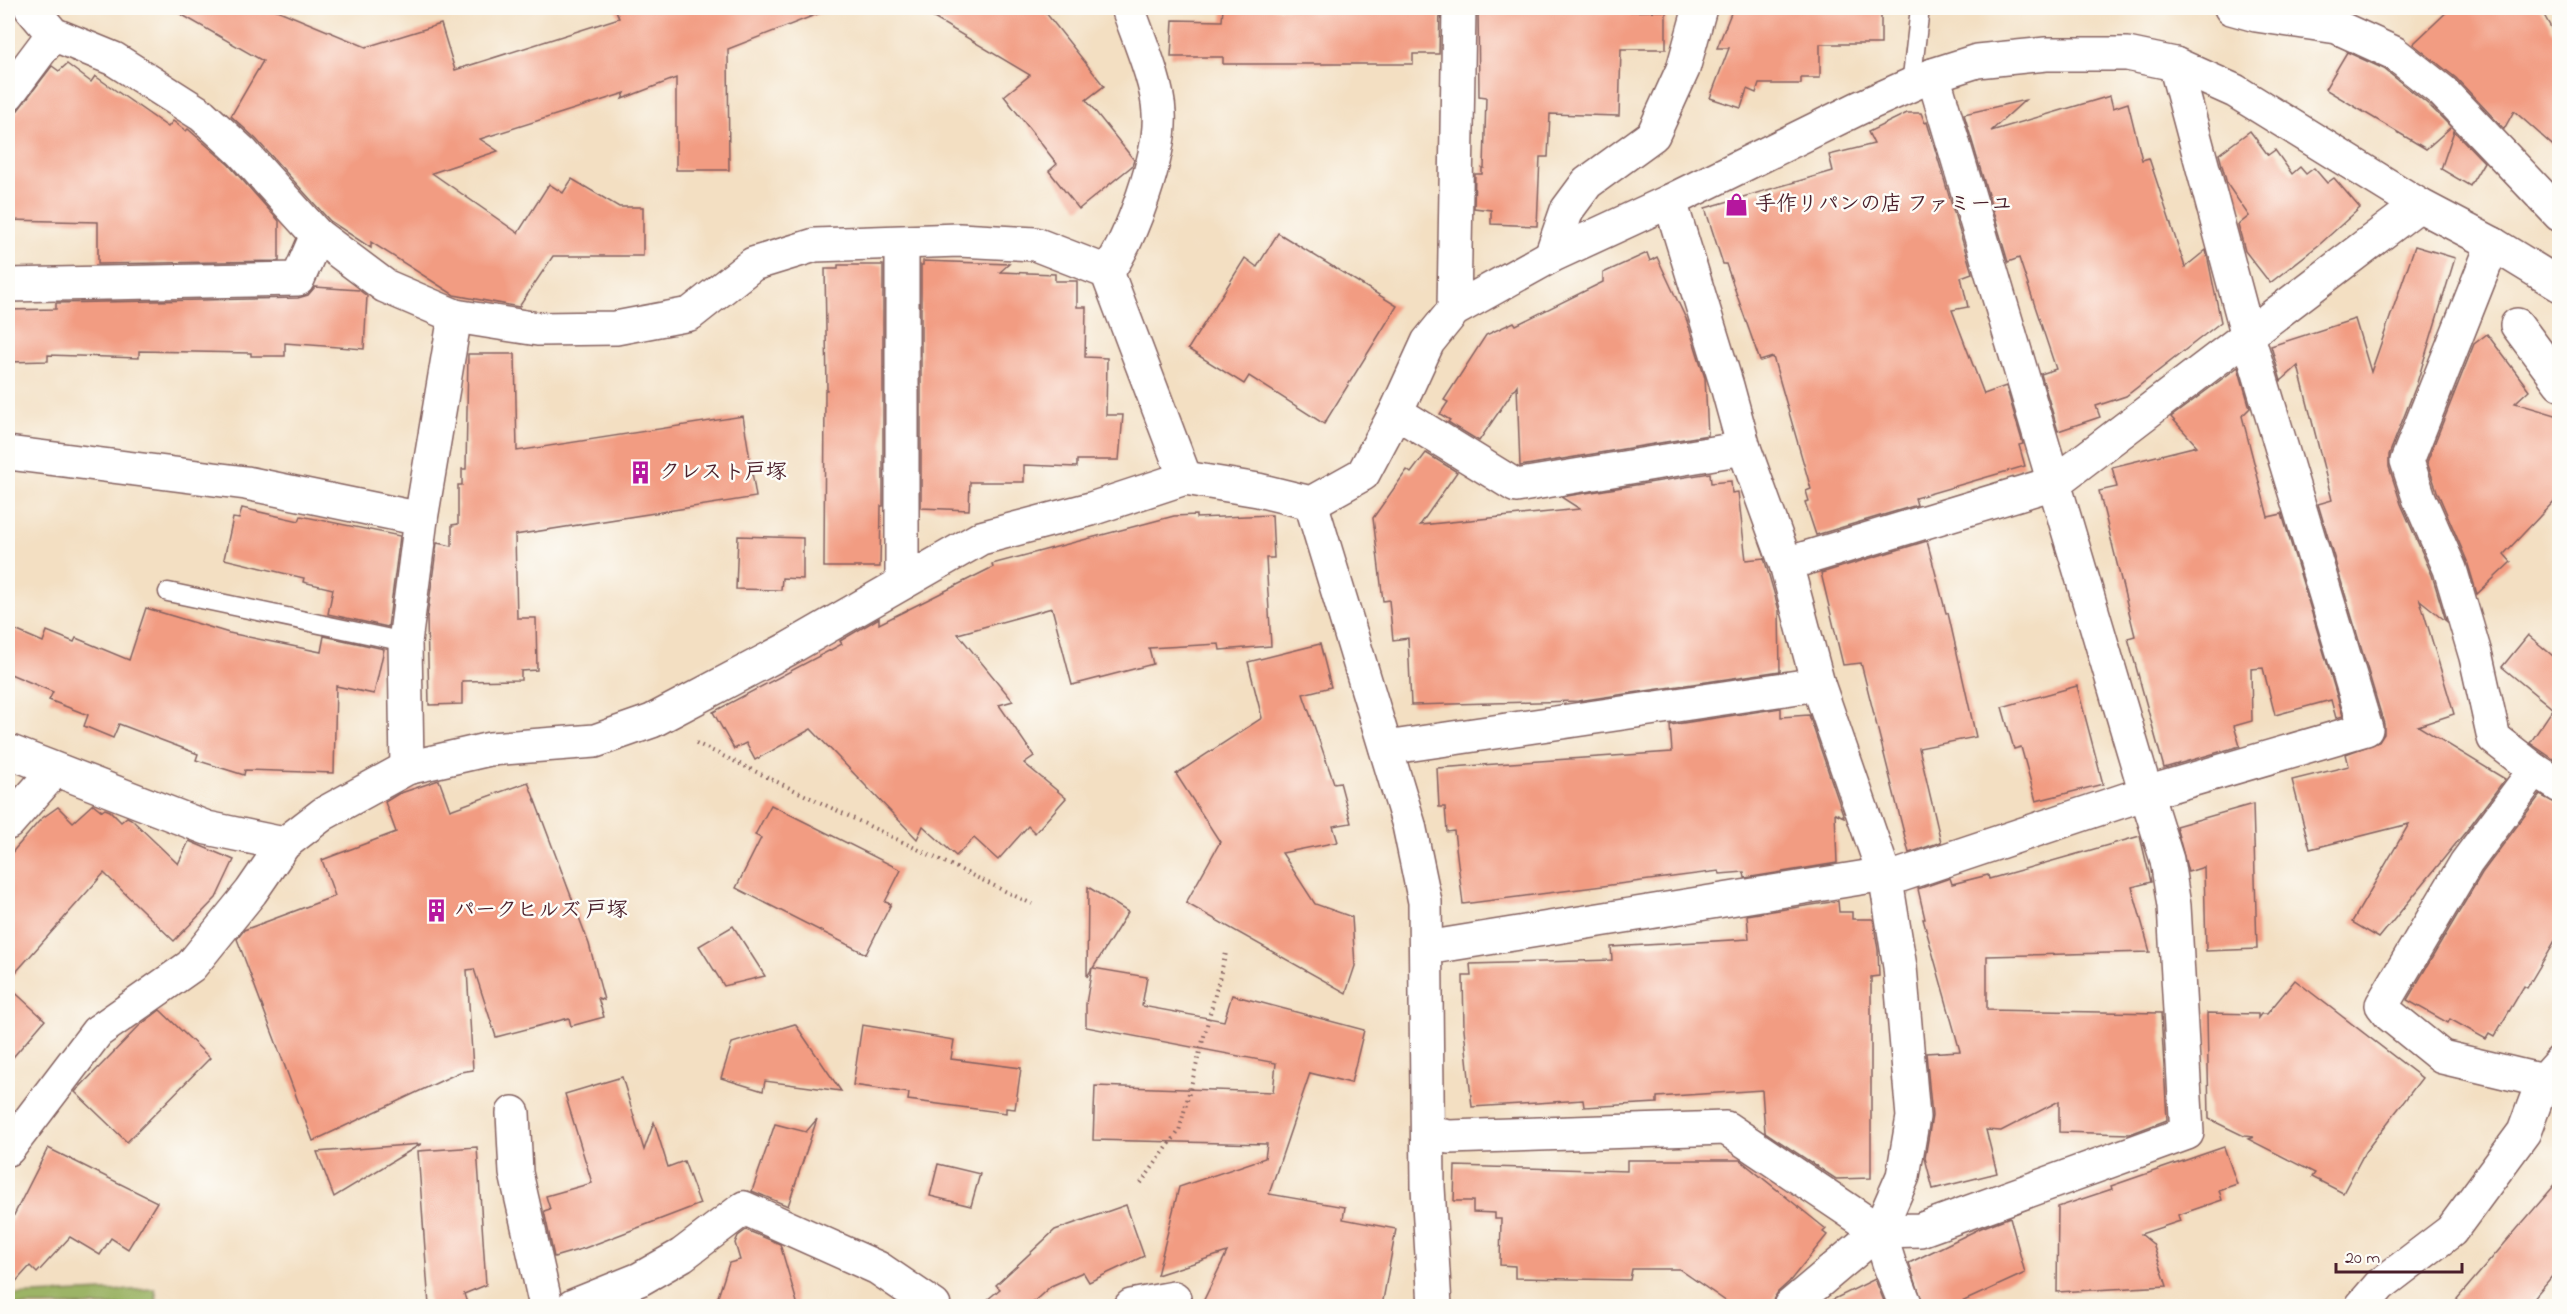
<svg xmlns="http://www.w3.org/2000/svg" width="2567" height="1314" viewBox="0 0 2567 1314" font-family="'Indie Flower','Klee One',sans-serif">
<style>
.forest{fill:#9cb466;stroke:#736a48;stroke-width:1.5}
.building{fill:#f29c82}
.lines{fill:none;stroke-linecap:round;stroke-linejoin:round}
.service-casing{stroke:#856260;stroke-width:21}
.minor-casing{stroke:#856260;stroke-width:36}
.path{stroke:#856260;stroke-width:4;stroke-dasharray:1.5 4.5;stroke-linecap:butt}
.service{stroke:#fff;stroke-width:18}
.minor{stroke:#fff;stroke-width:33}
.labels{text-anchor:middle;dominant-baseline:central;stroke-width:5;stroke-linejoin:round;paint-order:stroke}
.poi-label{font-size:21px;font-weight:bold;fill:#4a1f2b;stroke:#fdfcf7;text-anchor:start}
</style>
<rect width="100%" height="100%" fill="#fdfcf7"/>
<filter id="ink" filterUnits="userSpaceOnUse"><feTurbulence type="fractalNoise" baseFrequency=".0167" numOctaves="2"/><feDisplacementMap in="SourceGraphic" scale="12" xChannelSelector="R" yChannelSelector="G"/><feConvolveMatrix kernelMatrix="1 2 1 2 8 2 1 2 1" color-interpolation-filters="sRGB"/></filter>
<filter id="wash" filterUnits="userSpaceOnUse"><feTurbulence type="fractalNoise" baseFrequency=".008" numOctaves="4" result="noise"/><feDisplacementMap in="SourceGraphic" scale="24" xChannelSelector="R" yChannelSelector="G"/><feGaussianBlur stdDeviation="1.35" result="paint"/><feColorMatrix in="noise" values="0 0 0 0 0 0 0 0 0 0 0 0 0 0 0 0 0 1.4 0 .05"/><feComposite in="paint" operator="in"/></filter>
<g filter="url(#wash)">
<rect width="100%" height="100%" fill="#f3dfc2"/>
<!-- forest -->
<path class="forest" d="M155,1289L158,1306H8V1295Z"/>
<g id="blocks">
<!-- building -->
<g class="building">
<path d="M170,8H272L366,47L441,24L455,70L619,18L615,8H828V10L728,49L729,170H676V78L622,99L625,93L480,139L498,151L432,173L518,233L549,184L563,193L572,179L619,207H643V256H553L519,307L454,295L371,242V248L330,221L256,139L231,116L263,61Z"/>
<path d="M917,8H1042L1104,86L1086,100L1134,160L1132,166L1079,209L1049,171L1057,164L1004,96L1030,75Z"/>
<path d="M1223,8H1440L1439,54H1413V64H1223V57H1171L1173,20L1222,21Z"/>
<path d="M1478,8H1546L1598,9V12L1666,11V49H1621L1619,116L1550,114L1548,157H1540L1537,226L1491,224V210L1474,208L1475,174H1482V168H1484L1486,97L1479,96Z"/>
<path d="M1733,8H1881V44H1820V78H1801V84H1759L1756,93L1747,89L1741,108L1710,98L1729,48H1717Z"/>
<path d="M2451,8H2540L2559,42V151L2514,111L2504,129L2456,78L2413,44Z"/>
<path d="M2347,52L2384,69L2429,105L2451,127L2426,149L2325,89Z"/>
<path d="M67,64L91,82L95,76L168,127L173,121L186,131L188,129L229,165L279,221V261L98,264V222L8,220V123L52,66L59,71Z"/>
<path d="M2110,96L2113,108L2128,103L2142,160L2149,158L2185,267L2206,250L2221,322L2126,396L2096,406L2100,417L2058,431L2041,374L2056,369L2019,258L2008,262L1964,114L2025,100L1991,131Z"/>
<path d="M1907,113H1921L1925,123L1927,122L1972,273L1961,277L1968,307L1952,310L1984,394L2006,386L2023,444L2019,445L2025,466L1915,498L1917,505L1816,535L1805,502L1809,501L1806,491L1811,489L1773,357L1760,361L1726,264H1723L1705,208L1833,171L1829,155L1874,144L1868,132Z"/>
<path d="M2250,131L2268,155L2275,150L2292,174L2300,167L2306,174L2314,168L2327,183L2334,178L2360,208L2320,244L2270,283L2245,251L2238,225L2249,216L2227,184L2219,154Z"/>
<path d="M2454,131L2484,162L2470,186L2441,169Z"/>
<path d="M1278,233L1397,306L1324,424L1249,376L1244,384L1188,349L1245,258L1257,267Z"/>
<path d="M2415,246L2455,258L2416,386L2389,455V467L2401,504L2432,575L2446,621L2420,600L2454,714L2418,726L2505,779L2467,830L2379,938L2352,922L2409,824L2310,849L2292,780L2349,766L2346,754L2379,742L2384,734V724L2318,504L2332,500L2298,366L2281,381L2271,346L2355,319L2371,372Z"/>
<path d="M1647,253L1650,261L1657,257L1687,321L1705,378L1708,435L1520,466L1517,385L1479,441L1448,422L1450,420L1440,414L1448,402L1444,400L1486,335L1514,322L1516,325L1603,282V273Z"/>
<path d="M923,261L1009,264L1000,272L1055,274V281H1077V307H1086L1085,357L1107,358L1106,415H1123L1119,460H1077V467L1024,465V482H970L969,510L921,508V265H923Z"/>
<path d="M838,265H883V506H881L880,567H824L825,390H827L825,269H838Z"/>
<path d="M315,287L359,290L367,296L364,349L285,343V356H251V353L139,351V358L48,355V361L8,362V310L56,309V303L298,298L308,295Z"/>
<path d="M2487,334L2529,390L2515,403L2559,416V496L2504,554L2511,562L2477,594L2467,561L2437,491L2427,462L2474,344Z"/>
<path d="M468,354H515L517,451L743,416L756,497L515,535L517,618H536L537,670L521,671V680L462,681V704L429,705L427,618L437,543L452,546V525L458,524V485H462V469H466Z"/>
<path d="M2238,367L2250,408L2242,416L2268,517L2282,514L2343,716L2336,718L2331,700L2275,715L2263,668L2251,669L2252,721L2234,726L2240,746L2164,768L2128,638L2135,636L2099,491L2117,487L2112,467L2197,446L2171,417Z"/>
<path d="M1426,453L1457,472L1420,525L1580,509L1561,497L1710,473L1711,483L1731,481L1732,493L1738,492L1746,560L1764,558L1779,610L1780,671L1578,701L1411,705L1408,638L1393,640L1389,600L1383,601L1373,518L1407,470L1411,473Z"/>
<path d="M242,508L299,521L301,516L400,536L388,627L328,614L333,589L303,582L304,578L224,559L233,518L239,519Z"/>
<path d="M1196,515V518L1272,515L1274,558H1266L1271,646L1220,650L1219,644L1149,648L1153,664L1072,685L1052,608L958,634L1013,701L999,705L1034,756L1024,763L1066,798L1035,833L1028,826L998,860L974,838L956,856L923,826L917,839L811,729L755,760L746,743L734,749L713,712L842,644L840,641L879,618V624L993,567L992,564L1174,516Z"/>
<path d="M738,536L803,538V579L782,578L781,590L736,589Z"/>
<path d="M1927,541L1946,613H1948L1976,737L1919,748L1941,842L1909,853L1861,663L1843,665L1821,573Z"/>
<path d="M146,608L229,633L321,652L324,636L384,649L374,694L336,686L334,773L245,770L244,775L196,760L198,754L119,724L113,738L84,726L88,715L49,700L53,692L8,673V627L43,642L47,631L74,642L76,638L129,660Z"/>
<path d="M2528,635L2559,661V763L2530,743L2553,709L2502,667Z"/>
<path d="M1320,644L1331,687L1303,694L1334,783L1340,782L1351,823L1333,826L1338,842L1282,853L1315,904L1352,917L1355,966L1346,993L1186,903L1220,842L1176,774L1262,718L1248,662Z"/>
<path d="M2077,686L2103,784L2036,801L2021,747L2014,749L2002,707Z"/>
<path d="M1781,708V717L1809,715L1844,817L1835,813L1837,863L1745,878L1744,872L1720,874L1719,871L1463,904L1454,831L1447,832L1445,807H1439L1437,768L1672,752L1670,725Z"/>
<path d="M439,780L450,810L528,782L589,944L604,1000L598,998L604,1017L571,1026L569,1018L496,1037L474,969L467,970L473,1070L460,1072L313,1141L237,939L244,930L335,896L322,860L396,832L385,802L398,794Z"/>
<path d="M2540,795L2559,805V934L2527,988L2524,986L2494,1037L2489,1034L2486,1039L2450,1019L2448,1023L2407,1000L2482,873Z"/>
<path d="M93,804L102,811L105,809L110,811L121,822L127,817L131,819L178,864L189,841L234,860L216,898L174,941L104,873L8,981V857L41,819L58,807L73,822Z"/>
<path d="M2253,804L2257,949L2206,951L2204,867L2188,872L2176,826Z"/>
<path d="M771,805L901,870L885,902L891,904L866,954L736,888L761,838L755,835Z"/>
<path d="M2140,836L2151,882L2132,887L2150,952L1987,956V1010L2161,1013L2167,1120L2130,1134L2059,1132V1101L2001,1131L1986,1130L1997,1173L1933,1189L1925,1158L1932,1116L1926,1053L1960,1051L1923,919H1925L1918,889L1950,878L1952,884L1988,875L1989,879Z"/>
<path d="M1088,887L1128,912L1093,968L1147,977L1142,1006L1224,1021L1232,995L1364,1030L1351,1083L1310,1073L1269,1194L1345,1207L1343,1219L1396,1229L1382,1306H1201L1227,1252L1157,1275L1179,1187L1265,1158L1267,1144L1093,1140L1095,1086L1273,1092L1276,1063L1086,1027V1004L1092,968L1087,977Z"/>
<path d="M1838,901L1839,912H1852V919H1873L1878,950L1879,976L1871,977V1178L1836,1179L1765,1132L1762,1090L1657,1097V1103L1584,1107L1583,1100L1472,1107L1464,1029L1463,976H1471L1470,964L1612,960L1611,947L1749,939L1747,915Z"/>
<path d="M733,926L765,976L724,986L699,946Z"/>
<path d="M2295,980L2422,1078L2365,1152L2343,1193L2312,1177L2315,1173L2248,1139L2254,1137L2244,1136L2209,1119L2207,1013L2258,1014V1018L2261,1014H2267Z"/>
<path d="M8,986L45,1020L8,1063Z"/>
<path d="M160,1010L210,1058L127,1142L75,1092L139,1026Z"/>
<path d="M795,1024L841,1091L765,1081L763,1091L721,1078L732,1043Z"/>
<path d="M862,1025L954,1040L951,1059L1021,1068L1015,1109L1006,1108V1113L908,1100L909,1093L853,1085Z"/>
<path d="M622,1077L644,1150L654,1122L668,1167L684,1161L700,1204L585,1248L554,1257L544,1211L550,1209L546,1196L592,1183L565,1094Z"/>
<path d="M817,1119L788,1206L752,1191L775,1124L806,1132Z"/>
<path d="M421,1144L334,1197L317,1152Z"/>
<path d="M477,1147L486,1285L464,1294L468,1306H429L418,1151Z"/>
<path d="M2224,1147L2237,1184L2219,1190L2222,1200L2178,1215L2180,1221L2141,1234L2153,1244L2167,1286L2057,1292L2058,1207L2112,1189L2111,1186Z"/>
<path d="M48,1148L157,1202L128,1249L111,1238L100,1255L70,1237L37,1273L30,1266L8,1290V1227Z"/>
<path d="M1627,1160H1740L1826,1229L1823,1232L1827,1235L1789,1282L1778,1292L1769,1306H1733L1679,1269H1632L1630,1280L1515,1278V1266L1500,1265L1501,1219H1495V1213L1473,1212V1201H1454L1455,1166L1627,1171Z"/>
<path d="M938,1164L980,1174L971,1206L930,1196Z"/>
<path d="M2559,1180V1268L2527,1306H2451Z"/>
<path d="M1126,1205L1144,1256L1089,1282L1083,1272L1051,1286L1029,1306H980L1000,1289L996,1285L1055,1230Z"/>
<path d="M2010,1217L2025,1273L1953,1306H1924L1909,1263L1981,1228Z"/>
<path d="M746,1230L780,1244L798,1306H715L729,1263L740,1260L735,1243L738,1236Z"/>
<path d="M1875,1279L1886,1306H1819H1820Z"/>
</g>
</g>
</g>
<g filter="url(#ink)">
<use href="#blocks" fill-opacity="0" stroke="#856260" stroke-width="1.5"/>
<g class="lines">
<defs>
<g id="service">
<path d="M1911,85L1920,8"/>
<path d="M168,592L405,642"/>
</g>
<g id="minor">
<path d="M31,8L53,34L114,59L202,115L242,152L317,235L385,286L455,316L538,329L616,328L690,314L753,264L815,245L959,240L1035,244L1107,272L1185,478"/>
<path d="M2231,8L2256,15L2337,27L2394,53L2442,91L2560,215"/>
<path d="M1933,75L2146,793L2366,729L2248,336L2175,64"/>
<path d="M8,94L53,34"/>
<path d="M1670,201L1727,386L1744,448L1786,564L1818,684L1886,880L1900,967L1913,1117L1903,1176L1879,1231L1790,1306"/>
<path d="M902,244V582"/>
<path d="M2493,244L2407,461L2419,498L2450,569L2476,657L2494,738L2535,770L2466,863L2382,1005L2390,1015L2442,1057L2543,1081L2560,1062"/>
<path d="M1551,256L1567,210L1587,183L1653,135L1683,69L1700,8"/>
<path d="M1107,272C1131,240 1162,153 1159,113C1158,83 1138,37 1128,8"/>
<path d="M8,285L298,279L317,235"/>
<path d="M1454,310L1459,8"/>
<path d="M2517,325L2560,383"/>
<path d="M1396,412L1516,486L1744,448"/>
<path d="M8,453L246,483L421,519"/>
<path d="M1311,503L1409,825L1425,902L1428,1187L1435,1306"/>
<path d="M1786,564L2054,483L2419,205"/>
<path d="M1386,748L1818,684"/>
<path d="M8,751L207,828L284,844"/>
<path d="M407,768L405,642L421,519L455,316"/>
<path d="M2535,770L2560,786"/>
<path d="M8,823L55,770"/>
<path d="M1426,948L1885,874"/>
<path d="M513,1113L516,1173L546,1306"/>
<path d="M1428,1133L1449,1137L1726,1128L1879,1231L1920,1230L2187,1133L2174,906L2167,860L2146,793L1886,880"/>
<path d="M8,1149L97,1032L191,966L251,892L284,844L323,814L407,768L490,749L595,741L652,721L788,649L981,538L1091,509L1185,478L1258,490L1311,503L1363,474L1396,412L1428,342L1454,310L1551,256L1670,201L1859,108L1933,75L1977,61L2046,54H2127L2175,64L2235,91L2419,205L2493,244L2560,285"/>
<path d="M1879,1231L1890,1266L1906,1306"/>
<path d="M573,1306L640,1279L682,1255L744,1208L878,1268L934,1306"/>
<path d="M1131,1306L1174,1298"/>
<path d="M2362,1306L2380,1285L2451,1231L2524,1132L2543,1081"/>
</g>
</defs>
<!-- service casing -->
<use href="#service" class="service-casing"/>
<!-- minor casing -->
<use href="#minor" class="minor-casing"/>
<!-- path -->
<g class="path">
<path d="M696,743L1032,904"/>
<path d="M1141,1183L1179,1131L1226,953"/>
</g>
<!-- service -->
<use href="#service" class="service"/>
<!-- minor -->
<use href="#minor" class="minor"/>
</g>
</g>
<!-- icons -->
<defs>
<symbol id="shop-bare" viewBox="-9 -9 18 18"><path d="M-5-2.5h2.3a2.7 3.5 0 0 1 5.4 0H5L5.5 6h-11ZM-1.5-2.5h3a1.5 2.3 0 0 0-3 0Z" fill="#b5179e" stroke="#fdfcf7" stroke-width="2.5" paint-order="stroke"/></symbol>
<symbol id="building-bare" viewBox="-9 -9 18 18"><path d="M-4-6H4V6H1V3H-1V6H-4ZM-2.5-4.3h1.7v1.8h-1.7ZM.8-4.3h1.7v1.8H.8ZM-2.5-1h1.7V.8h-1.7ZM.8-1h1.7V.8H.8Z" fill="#b5179e" stroke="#fdfcf7" stroke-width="2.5" paint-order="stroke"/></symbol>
</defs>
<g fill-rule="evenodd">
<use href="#shop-bare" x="1720" y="188" width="33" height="33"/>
<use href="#building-bare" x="624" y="456" width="33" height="33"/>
<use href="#building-bare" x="420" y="894" width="33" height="33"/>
</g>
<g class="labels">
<!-- poi labels -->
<g class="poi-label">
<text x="1755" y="205">手作リパンの店 ファミーユ</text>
<text x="659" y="473">クレスト戸塚</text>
<text x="454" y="911">パークヒルズ 戸塚</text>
</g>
</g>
<!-- margin -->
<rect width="2567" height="1314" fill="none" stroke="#fdfcf7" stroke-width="30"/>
<!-- scale -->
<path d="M2336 1263v9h126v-9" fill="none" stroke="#4a1f2b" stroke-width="3"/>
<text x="2345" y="1263" font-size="18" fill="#4a1f2b" stroke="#fdfcf7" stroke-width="4.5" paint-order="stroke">20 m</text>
</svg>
